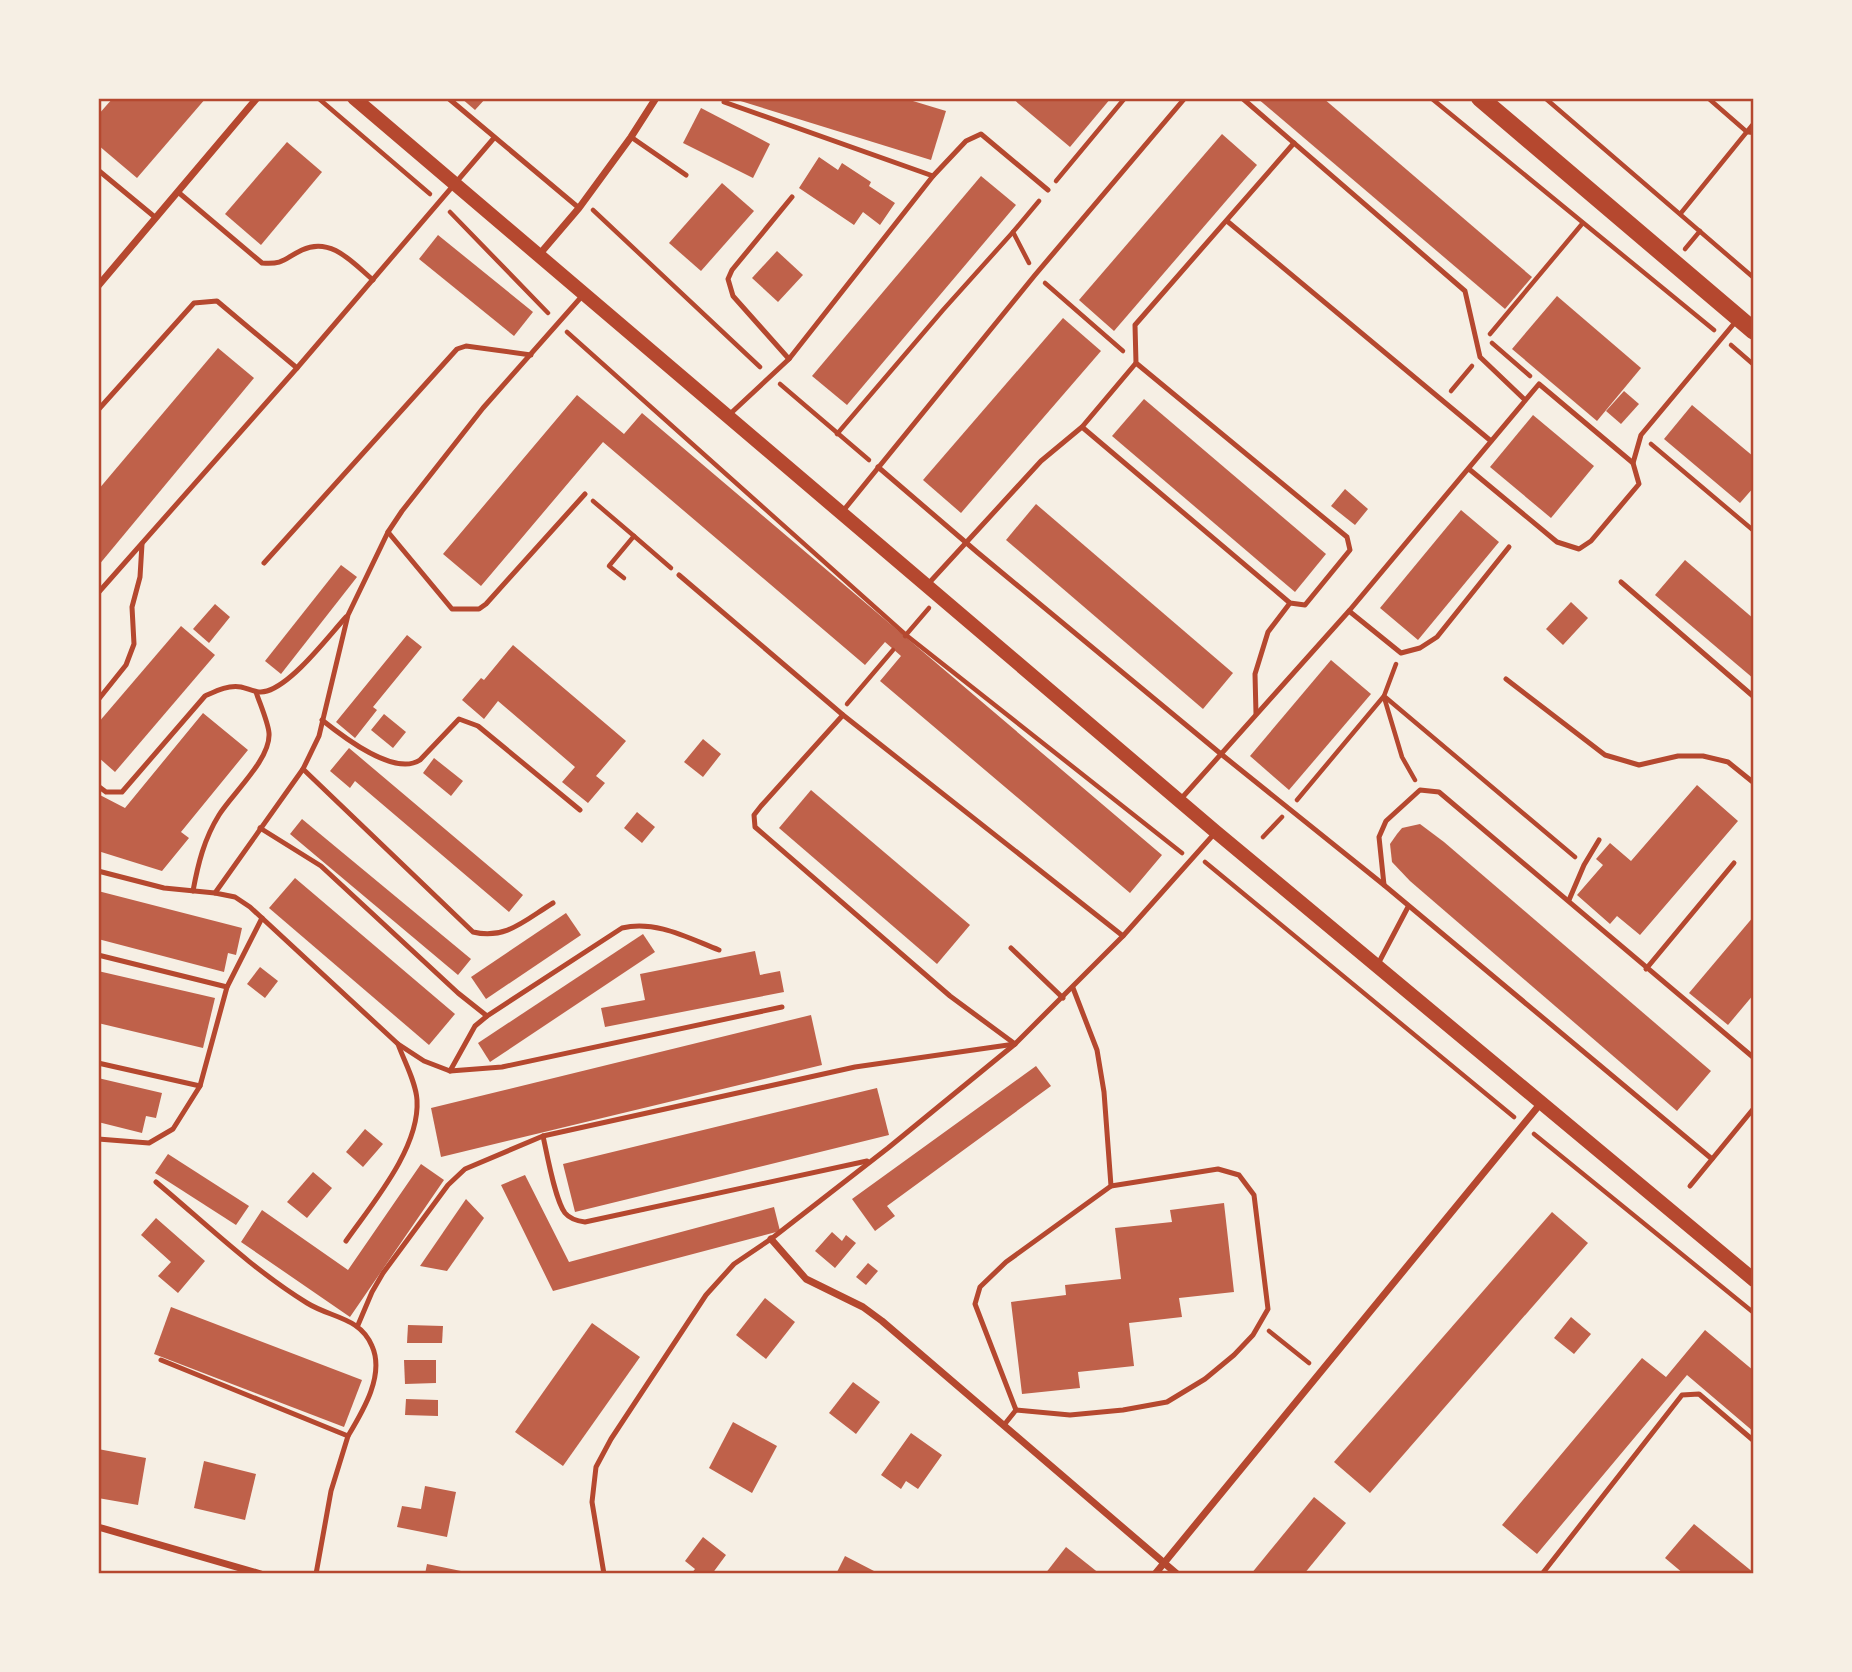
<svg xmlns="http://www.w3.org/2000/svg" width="1852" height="1672" viewBox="0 0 1852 1672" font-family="'DejaVu Sans',sans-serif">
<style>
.building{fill:#bf614a}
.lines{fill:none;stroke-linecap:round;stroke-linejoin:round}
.path{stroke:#b5482f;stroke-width:4.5}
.service{stroke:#b5482f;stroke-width:5}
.minor{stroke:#b5482f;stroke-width:7}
.secondary{stroke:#b5482f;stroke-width:14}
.primary{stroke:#b5482f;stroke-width:18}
.neatline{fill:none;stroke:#b5482f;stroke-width:2.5}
</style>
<rect width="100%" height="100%" fill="#f6efe4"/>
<!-- building -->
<g class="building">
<path d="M113,98H206L137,178L98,145V115Z"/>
<path d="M461,98H486L475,110Z"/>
<path d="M903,98L946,111L931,160L734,99Z"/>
<path d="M1012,98H1111L1070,147Z"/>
<path d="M1257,98H1323L1532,277L1505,309Z"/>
<path d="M701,108L770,144L753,178L683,143Z"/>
<path d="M1222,134L1257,165L1114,331L1079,300Z"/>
<path d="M287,142L322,172L261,245L225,214Z"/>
<path d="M819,157L838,170L842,163L871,182L869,186L895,203L880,225L863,212L854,225L799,188Z"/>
<path d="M981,176L1016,205L847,405L812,376Z"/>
<path d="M722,183L754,211L701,271L669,243Z"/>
<path d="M438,235L533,312L514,336L419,259Z"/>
<path d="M777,251L803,275L778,302L752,278Z"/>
<path d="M1557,296L1641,368L1597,421L1512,349Z"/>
<path d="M1063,318L1101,351L961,513L923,480Z"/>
<path d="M218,348L254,378L98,566V490Z"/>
<path d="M1624,391L1639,404L1621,424L1606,411Z"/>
<path d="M577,395L624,434L642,413L1162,855L1130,893L880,681L901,656L885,642L865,665L603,442L481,586L443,554Z"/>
<path d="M1144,399L1326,554L1295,592L1112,436Z"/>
<path d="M1692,405L1754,457V487L1740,503L1664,439Z"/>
<path d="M1533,415L1594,466L1551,518L1490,467Z"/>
<path d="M1345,489L1368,509L1355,525L1331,506Z"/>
<path d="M1036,504L1233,673L1203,709L1006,540Z"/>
<path d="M1461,510L1499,542L1418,640L1380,608Z"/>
<path d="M1685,560L1754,619V679L1655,595Z"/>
<path d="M341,565L357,577L281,674L265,661Z"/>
<path d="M1571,602L1588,618L1563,645L1546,629Z"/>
<path d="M215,604L230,617L209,643L193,629Z"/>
<path d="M181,626L215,655L115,772L98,757V723Z"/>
<path d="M407,635L422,647L373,707L377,710L355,738L336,722Z"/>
<path d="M513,645L626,741L596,776L605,783L588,803L562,782L575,767L498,701L484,719L462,700L481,678L484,680Z"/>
<path d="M1331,660L1371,694L1289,790L1250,756Z"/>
<path d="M203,713L248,750L181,832L189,838L162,871L98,851V794L125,808Z"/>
<path d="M384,714L406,732L393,748L371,730Z"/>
<path d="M703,739L721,754L703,777L684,762Z"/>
<path d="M349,748L523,895L509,912L355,781L350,788L330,771Z"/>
<path d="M434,758L463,781L451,796L423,773Z"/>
<path d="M1697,785L1738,821L1640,935L1617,916L1610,924L1577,895L1603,865L1596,859L1610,843L1631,861Z"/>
<path d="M811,790L970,925L937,964L779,828Z"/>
<path d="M637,812L655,827L642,843L624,828Z"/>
<path d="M302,819L471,959L458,975L290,834Z"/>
<path d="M1420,824L1444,842L1711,1071L1677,1111L1410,881L1392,862L1390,844L1397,834L1402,828Z"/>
<path d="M295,878L455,1014L429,1045L269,908Z"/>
<path d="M98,891L242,928L236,955L228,953L224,972L98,939Z"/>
<path d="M566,913L581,935L486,999L471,977Z"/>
<path d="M1754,916V994L1728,1025L1689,993Z"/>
<path d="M643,934L655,952L490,1062L478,1043Z"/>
<path d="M755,951L760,975L780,971L784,992L605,1027L601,1008L645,1000L640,974Z"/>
<path d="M260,967L278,981L265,998L247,984Z"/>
<path d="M98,971L215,998L203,1048L98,1023Z"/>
<path d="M811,1015L822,1065L441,1157L431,1108Z"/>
<path d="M1036,1066L1051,1086L887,1206L895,1216L875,1231L852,1199Z"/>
<path d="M98,1078L162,1093L156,1118L146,1116L142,1133L98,1122Z"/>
<path d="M877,1088L889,1135L575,1212L563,1164Z"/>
<path d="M365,1129L383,1144L363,1167L346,1152Z"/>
<path d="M168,1154L249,1206L236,1225L155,1173Z"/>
<path d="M421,1164L444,1180L350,1317L241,1242L262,1210L348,1270Z"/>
<path d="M313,1172L332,1188L307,1218L287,1202Z"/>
<path d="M525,1175L569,1262L774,1207L780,1231L553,1291L501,1185Z"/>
<path d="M466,1199L484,1218L447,1271L420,1266Z"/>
<path d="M1224,1203L1234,1292L1179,1298L1182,1317L1129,1323L1134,1366L1078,1372L1080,1388L1022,1394L1011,1302L1066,1295L1065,1285L1121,1279L1115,1228L1172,1222L1170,1210Z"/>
<path d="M1552,1212L1588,1243L1370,1493L1334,1462Z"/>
<path d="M156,1218L205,1261L178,1293L158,1276L171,1262L141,1235Z"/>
<path d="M832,1232L842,1241L846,1235L856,1243L835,1268L815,1251Z"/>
<path d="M868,1263L878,1271L866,1285L856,1277Z"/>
<path d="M765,1298L795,1322L766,1359L736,1335Z"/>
<path d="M171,1307L362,1380L344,1427L154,1354Z"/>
<path d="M1571,1317L1591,1334L1574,1354L1554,1338Z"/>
<path d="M592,1323L640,1357L563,1466L515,1432Z"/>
<path d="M408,1325L443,1326L442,1343H407Z"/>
<path d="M1705,1330L1754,1371V1432L1687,1375L1537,1554L1502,1525L1642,1358L1666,1377Z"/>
<path d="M404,1360H436V1383L405,1384Z"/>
<path d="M853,1382L880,1402L856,1434L829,1413Z"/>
<path d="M406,1399L438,1400V1416L405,1415Z"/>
<path d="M733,1422L777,1446L752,1493L709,1468Z"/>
<path d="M911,1433L942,1455L918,1489L906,1481L901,1489L881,1475Z"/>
<path d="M98,1449L146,1458L138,1505L98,1498Z"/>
<path d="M204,1461L256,1474L245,1520L194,1508Z"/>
<path d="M425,1486L456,1492L447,1537L397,1527L402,1506L421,1509Z"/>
<path d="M1314,1497L1346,1523L1304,1574H1251Z"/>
<path d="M1694,1524L1754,1573V1574H1684L1665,1558Z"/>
<path d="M703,1537L726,1555L712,1574H691L695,1569L685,1561Z"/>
<path d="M1066,1547L1100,1574H1045Z"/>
<path d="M845,1556L874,1571L872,1574H836Z"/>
<path d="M427,1564L461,1571L460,1574H425Z"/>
</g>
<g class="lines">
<!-- path -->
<g class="path">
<path d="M318,98L430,194"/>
<path d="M1431,98L1714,330"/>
<path d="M1545,98L1754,278"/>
<path d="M1708,98L1747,132L1754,133"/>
<path d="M1056,181L1125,98"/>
<path d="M593,210L760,367"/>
<path d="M450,212L548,313"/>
<path d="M1681,213L1754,123"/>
<path d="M1685,249L1700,231"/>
<path d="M1029,263L1013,232L1039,201"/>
<path d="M1045,283L1123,351"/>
<path d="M567,332L906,635L1182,853"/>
<path d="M1490,334L1582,224"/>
<path d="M1492,343L1530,376"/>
<path d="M1731,345L1754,365"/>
<path d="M780,384L869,460"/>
<path d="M1451,391L1472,366"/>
<path d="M837,434L943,310L1013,232"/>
<path d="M1651,444L1754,531"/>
<path d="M593,501L634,536"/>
<path d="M624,578L609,566L634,536L671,568"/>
<path d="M905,636L929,608"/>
<path d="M1396,664L1384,696L1575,857"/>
<path d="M1384,697L1402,757L1415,780"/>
<path d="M847,704L893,650"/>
<path d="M1297,800L1384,696"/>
<path d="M1263,837L1282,817"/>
<path d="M1205,862L1514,1117"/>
<path d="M1534,1134L1754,1313"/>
<path d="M1269,1331L1309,1363"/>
</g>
<!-- service -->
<g class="service">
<path d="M448,98L579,208"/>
<path d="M1242,98L1465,291L1480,357L1525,400"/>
<path d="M724,102L933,176"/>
<path d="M631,137L686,175"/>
<path d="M98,170L156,218"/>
<path d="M178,192L262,263C284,265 285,258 302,250C331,236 353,263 373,280"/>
<path d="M1227,221L1491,441"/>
<path d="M583,295L483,408L402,511L388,532L348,615L319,736L303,769L215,893L235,897L250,907L398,1044L424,1061L450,1071L502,1067L782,1007"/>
<path d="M789,359L733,296L728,279L732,270L792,197"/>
<path d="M98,410L194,303L217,301L297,368L494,138"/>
<path d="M730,414L789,359L933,176L966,141L981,134L1048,190"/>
<path d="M1082,427L1136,363"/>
<path d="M1633,463L1641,435L1737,320"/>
<path d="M878,467L977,552L1221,754L1384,885L1712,1159"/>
<path d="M843,511L1035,275L1185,98"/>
<path d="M388,532L452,609H479L486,604L585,494"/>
<path d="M264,563L457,349L466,346L531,355"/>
<path d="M679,575L843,715L1123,936"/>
<path d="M1621,582L1754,697"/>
<path d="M929,583L1041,461L1082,427L1290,603L1305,605L1350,550L1347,537L1136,363L1135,325L1294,143"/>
<path d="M98,593L297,368"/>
<path d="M1349,611L1401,653L1420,648L1437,637L1509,547"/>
<path d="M1506,679L1605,755L1639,765L1678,756H1703L1728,762L1754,783"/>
<path d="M98,700L126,665L134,644L132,607L140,577L142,544"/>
<path d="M1256,714L1255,674L1268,632L1290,603"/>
<path d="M843,715L761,806L754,815L755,827L950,996L1015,1044"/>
<path d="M322,720C342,736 394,777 420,760L459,719L478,726L580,810"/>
<path d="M303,769L473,932C506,940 525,920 553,903"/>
<path d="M98,786L106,792H122L205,696C216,691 227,685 241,687C250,689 257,694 267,691C293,683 327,638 346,617"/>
<path d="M1180,800L1349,611L1539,384L1633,463L1639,484L1591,541L1579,549L1557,542L1469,469"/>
<path d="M260,828L321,866L458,993L487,1016"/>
<path d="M98,871L164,888L215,893"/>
<path d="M1384,885L1379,837L1386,821L1420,790L1439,792L1754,1058"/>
<path d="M193,891C198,864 204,839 219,815C232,794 271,759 269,733C268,722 260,704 256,692"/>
<path d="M1569,900L1584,865L1599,840"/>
<path d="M1011,948L1063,998"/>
<path d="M98,955L227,987"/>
<path d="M1378,964L1408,907"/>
<path d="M1646,969L1734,863"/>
<path d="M98,1063L200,1086"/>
<path d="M450,1071L475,1026L487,1016L622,928C656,920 688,938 719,950"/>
<path d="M543,1136C547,1154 555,1200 565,1213C570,1219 577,1221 585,1222L867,1161"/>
<path d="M98,1139L149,1143L173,1129L200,1086L227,987L262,918"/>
<path d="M156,1182C205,1223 252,1269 307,1303C331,1318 360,1317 372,1346C385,1375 363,1411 348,1436"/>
<path d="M1690,1186L1754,1108"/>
<path d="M346,1241C372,1204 420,1148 417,1100C416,1082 404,1061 398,1044"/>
<path d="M358,1325L372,1292L383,1273L448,1185L465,1169L543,1136L855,1067L1015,1044"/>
<path d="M161,1360L348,1436L331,1491L316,1574"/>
<path d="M1016,1410L975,1304L980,1287L1006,1262L1111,1186L1104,1092L1097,1050L1073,988"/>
<path d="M1004,1425L1016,1410L1070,1415L1123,1410L1167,1402L1205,1379L1234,1355L1253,1335L1268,1309L1254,1195L1239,1175L1218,1169L1111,1186"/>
<path d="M604,1574L592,1502L596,1467L611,1439L706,1295L734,1264L771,1239L888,1148L1015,1044L1123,936L1214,834"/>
<path d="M1542,1574L1682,1395L1699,1394L1754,1441"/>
</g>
<!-- minor -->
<g class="minor">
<path d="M538,256L579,208L631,137L656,98"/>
<path d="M98,286L257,98"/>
<path d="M771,1239L806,1279L863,1307L882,1321L1177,1574"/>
<path d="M98,1527L261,1574"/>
<path d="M1155,1574L1541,1103"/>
</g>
<!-- secondary -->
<path class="secondary" d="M354,98L1216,832L1754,1280"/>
<!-- primary -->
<path class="primary" d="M1480,98L1754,331"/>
</g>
<!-- border -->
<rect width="1852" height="1672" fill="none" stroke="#f6efe4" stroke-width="200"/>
<rect x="100" y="100" width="1652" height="1472" class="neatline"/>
</svg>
